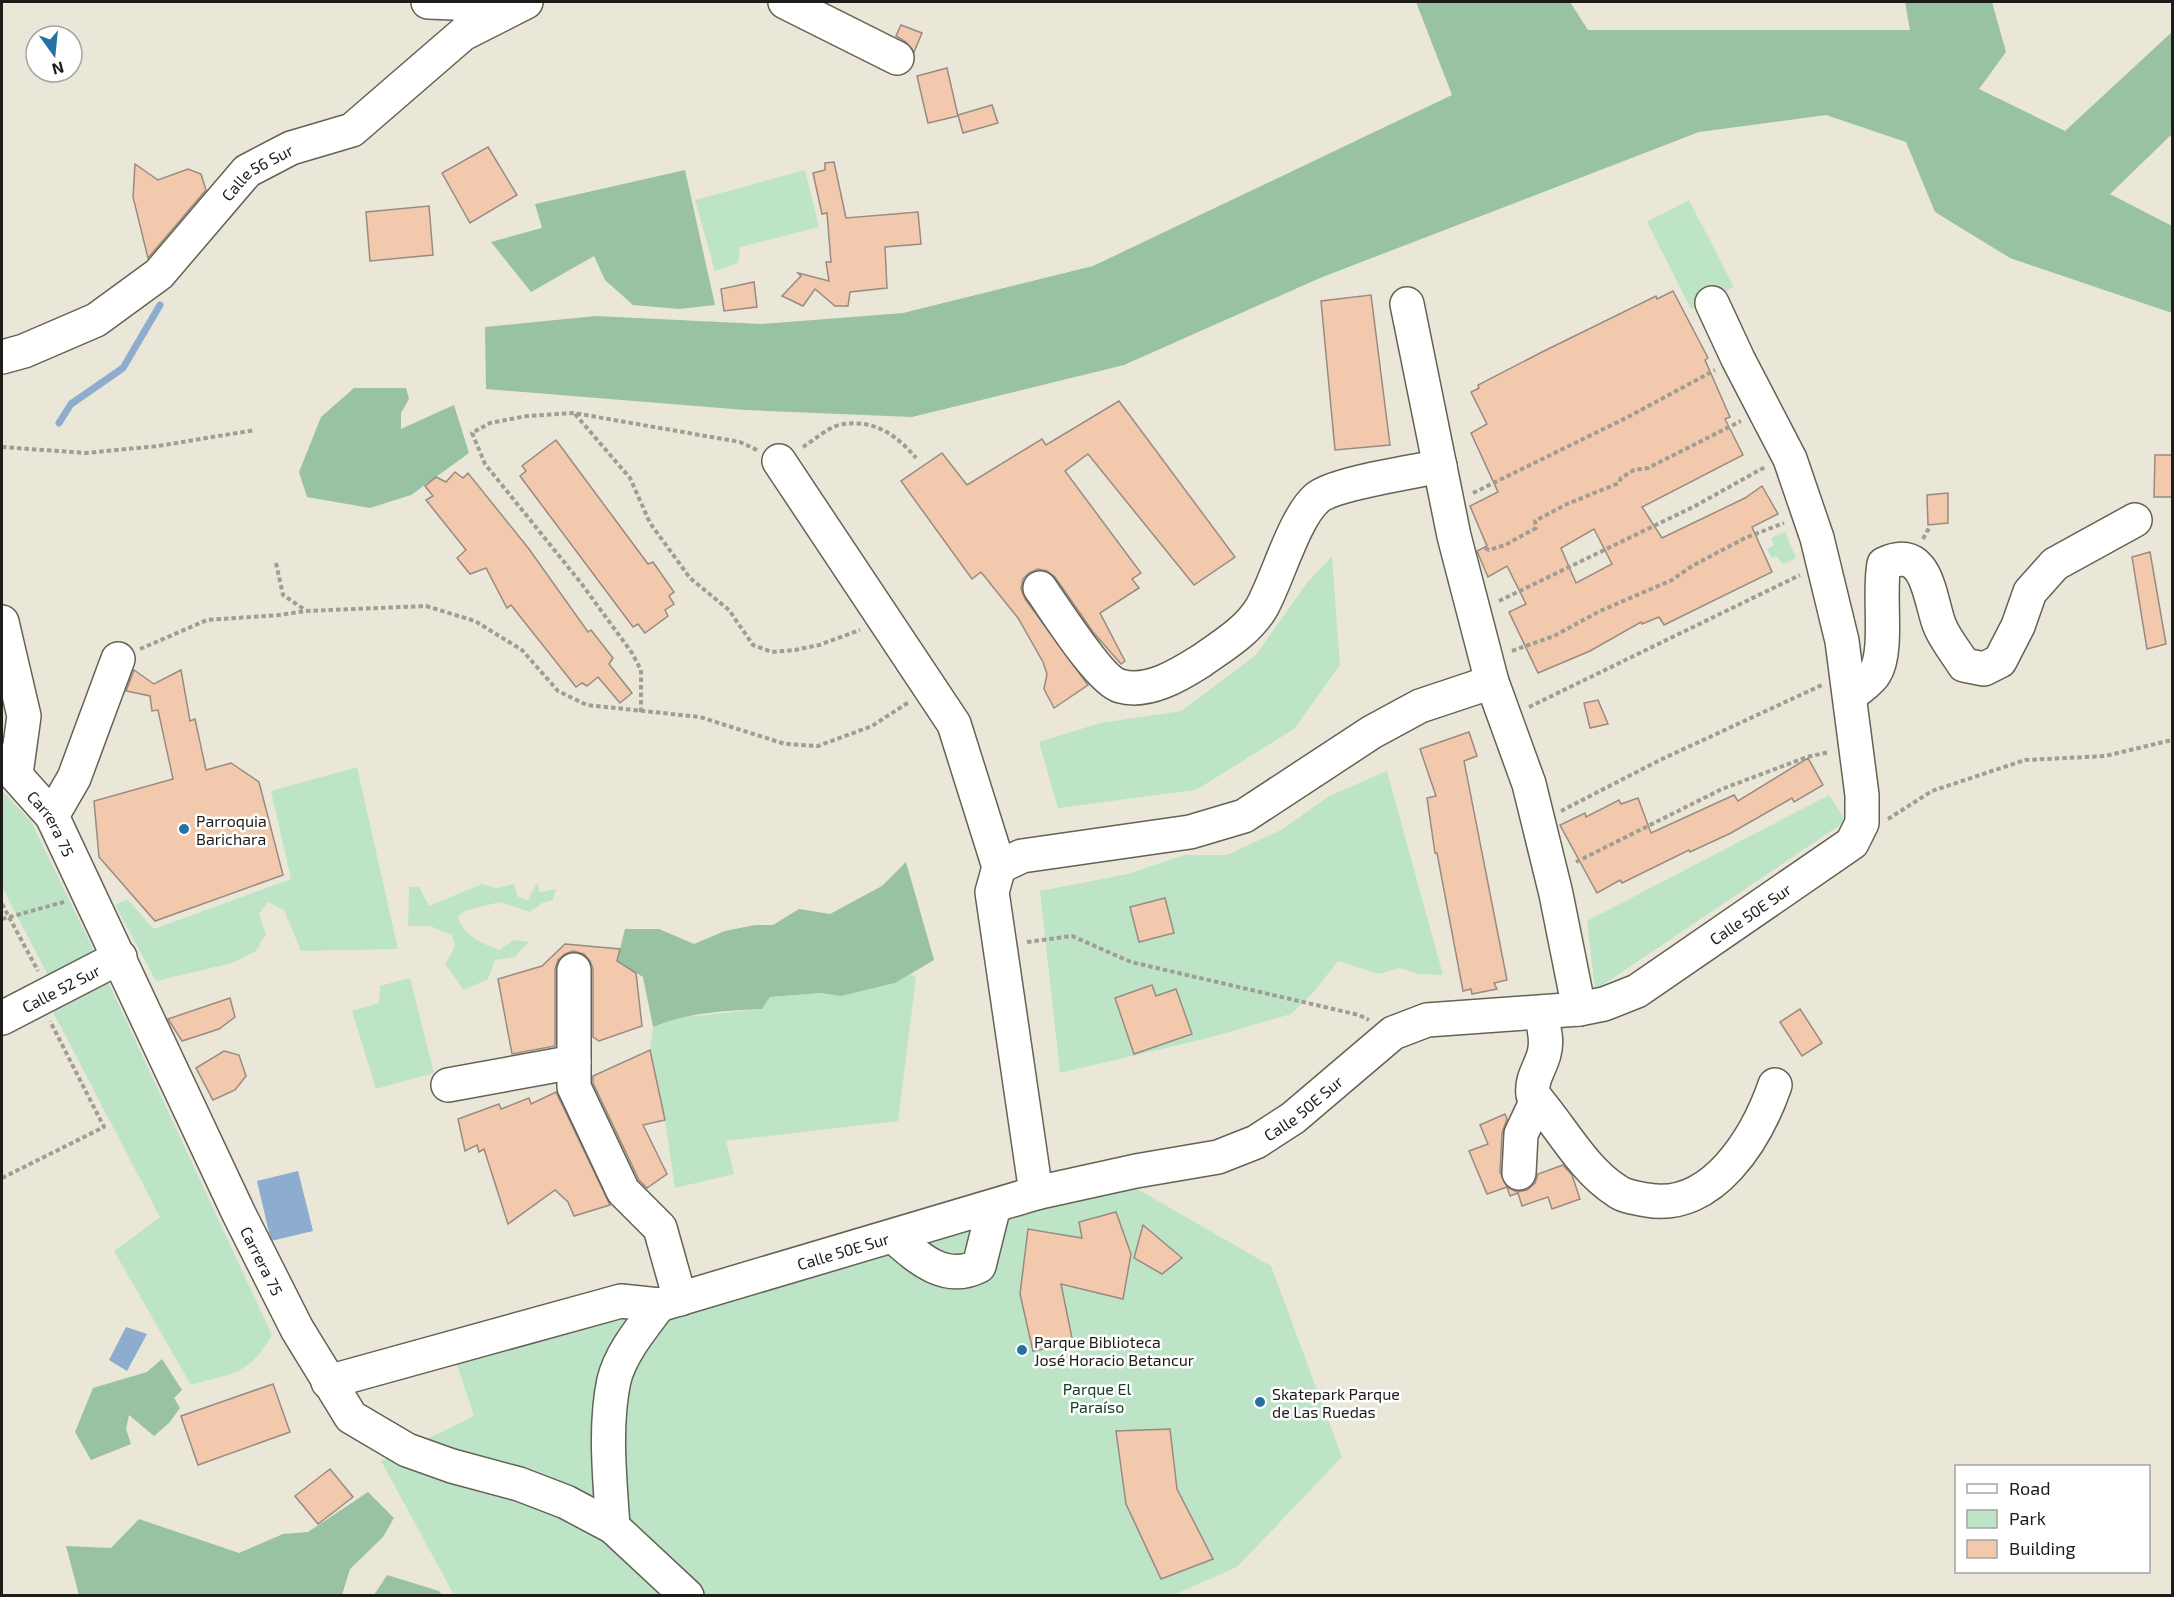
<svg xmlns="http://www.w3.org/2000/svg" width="2174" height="1597" viewBox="0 0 2174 1597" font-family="'Exo 2',sans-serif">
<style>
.green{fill:#bee4c8}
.forest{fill:#99c1a4}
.water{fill:#8dacce}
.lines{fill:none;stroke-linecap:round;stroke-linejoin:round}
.stream{stroke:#8dacce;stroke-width:7}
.building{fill:#f2c9ad;stroke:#998b82;stroke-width:1.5;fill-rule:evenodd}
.minor-casing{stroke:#646254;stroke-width:36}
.path{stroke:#a09e92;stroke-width:4;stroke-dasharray:4.5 3;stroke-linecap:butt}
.minor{stroke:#fff;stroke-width:33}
.poi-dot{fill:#2573a5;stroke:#fff;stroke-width:2}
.labels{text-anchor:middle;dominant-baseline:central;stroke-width:5;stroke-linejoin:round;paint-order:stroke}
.street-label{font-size:16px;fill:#1d1c17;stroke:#fff}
.poi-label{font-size:16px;fill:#1d1c17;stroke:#fff;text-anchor:start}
.park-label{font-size:16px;fill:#114124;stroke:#fff}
</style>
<rect width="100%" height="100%" fill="#eae7d8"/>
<!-- green -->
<g class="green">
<path d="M805,170L819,227L740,247L738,263L715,271L695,200Z"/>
<path d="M1689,200L1734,287L1691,309L1647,222Z"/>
<path d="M1785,532L1796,558L1783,564L1776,556L1772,558L1767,549L1774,545L1771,538Z"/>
<path d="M1332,556L1340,665L1294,729L1196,790L1058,808L1039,742L1100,723L1181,711L1256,655L1306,584Z"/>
<path d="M357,767L398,949L301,951L284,910L268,902L259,914L266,934L255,952L232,963L156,981L115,905L127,899L154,929L291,879L271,791Z"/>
<path d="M1387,771L1443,975L1419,974L1399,968L1379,974L1338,961L1312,994L1291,1014L1208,1038L1060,1073L1040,891L1128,874L1184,855H1227L1283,829L1329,796Z"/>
<path d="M2,791L31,821L91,945L272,1335C248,1376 234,1372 191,1385L114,1251L160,1217L53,1012L51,981L2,887Z"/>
<path d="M1829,795L1846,821L1595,990L1587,921Z"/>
<path d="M537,883L540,892L556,889L553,900L542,903L530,912L500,902L464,911L458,917C465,937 480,942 499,950L514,940L529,942L515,957L495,960L488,979L464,990L445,964L455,946L452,935L430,926H408L409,887H419L429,906L482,884L496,888L514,884L518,897L528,900Z"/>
<path d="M910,974L916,977L898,1121L726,1141L734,1174L675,1188L665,1120L650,1050L653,1027L675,1018L762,1009L770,997L820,993L841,996L895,983Z"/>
<path d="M410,978L434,1073L376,1089L352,1011L379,1003L380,986Z"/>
<path d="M1125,1182L1271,1266L1342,1457L1237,1567L1171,1596L454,1595L381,1461L474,1416L455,1359Z"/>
</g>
<!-- forest -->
<g class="forest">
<path d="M1416,2H1570L1588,30H1910L1905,2H1992L2006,52L1979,89L2065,131L2172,32V134L2110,194L2172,226V313L2010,258L1935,212L1906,142L1826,115L1699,132L1320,278L1124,365L912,417L745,410L486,389L485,327L596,316L761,324L903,313L1093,266L1452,95Z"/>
<path d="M685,170L715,305L679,309L633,305L605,280L594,256L531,292L491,242L542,228L535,204Z"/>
<path d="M354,388H406L409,399L401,413V429L454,405L469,453L411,495L370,508L307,497L299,472L321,417Z"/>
<path d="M906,862L934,960L895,983L841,996L820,993L770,997L762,1009C725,1011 688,1012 653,1027L643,977L617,961L625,929H659L694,944L725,931L755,925H773L799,909L830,914L882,886Z"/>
<path d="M162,1359L182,1390L174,1398L180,1408L169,1423L154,1436L129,1415L126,1429L131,1444L91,1460L75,1432L93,1388L147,1372Z"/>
<path d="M368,1492L394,1518L383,1537L350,1569L342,1595H79L66,1546L111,1548L139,1519L239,1553L283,1534L308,1532Z"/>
<path d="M387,1575L439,1591L442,1595H374Z"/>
</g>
<!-- water -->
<g class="water">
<path d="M298,1171L313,1231L271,1241L257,1181Z"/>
<path d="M126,1327L147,1334L127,1371L109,1360Z"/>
</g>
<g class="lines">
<!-- stream -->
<path class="stream" d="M59,423L71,404L123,368L160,305"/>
</g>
<!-- building -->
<g class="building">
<path d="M901,25L922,33L914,52L906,42L896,36Z"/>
<path d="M947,68L958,116L928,123L917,76Z"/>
<path d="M992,105L998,123L963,133L958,115Z"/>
<path d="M488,147L517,195L470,223L442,173Z"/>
<path d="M834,162L846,218L918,212L921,244L885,247L887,288L850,292L848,306H835L815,289L803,306L782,296L801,276L798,273L829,281L826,262H831L827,213L822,214L813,173L825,170V163Z"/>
<path d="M135,164L158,180L188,169L201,174L206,190L148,258L133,197Z"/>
<path d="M429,206L433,255L370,261L366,212Z"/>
<path d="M754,282L757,307L724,311L721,289Z"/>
<path d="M1673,291L1708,358L1705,360L1730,417L1725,419L1743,455L1642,507L1662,538L1745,498L1762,486L1778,514L1752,527L1772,572L1664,625L1659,617L1642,624L1641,622L1590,651L1538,673L1509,612L1526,604L1507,566L1488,577L1477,551L1487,546L1470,506L1498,492L1471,433L1487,424L1471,392L1479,388L1478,385L1542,352L1656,296L1657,299ZM1594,529L1612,564L1576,583L1561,548Z"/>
<path d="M1371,295L1390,445L1335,450L1321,301Z"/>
<path d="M1119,401L1235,557L1194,585L1088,454L1065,471L1141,573L1132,579L1139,588L1100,613L1125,661L1121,664L1093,632L1055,577L1047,571L1038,569L1029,573L1023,579L1021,589L1025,599L1088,685L1054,708L1044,689L1047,674L1043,662L1018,618L981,572L972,579L901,481L942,453L967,485L1042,439L1046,445Z"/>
<path d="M556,440L648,564L653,562L674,592L669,596L674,604L665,610L668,616L645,633L638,624L633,627L520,476L526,471L522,466Z"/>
<path d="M2155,455H2172V497H2154Z"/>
<path d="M455,472L463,478L468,473L529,549L588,632L591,630L613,658L609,664L632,693L620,703L598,677L587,686L582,683L576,687L511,605L507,608L486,568L470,574L457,558L466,550L426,500L433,496L425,486L436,477L446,482Z"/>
<path d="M1948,493V523L1928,525L1927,495Z"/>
<path d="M2150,552L2166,644L2147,649L2132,557Z"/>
<path d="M134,670L154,684L181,670L190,721L195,719L206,770L231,763L259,782L283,875L155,921L99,857L94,801L173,779L158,710L152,711L150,696L126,691Z"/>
<path d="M1598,700L1608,724L1590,728L1584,703Z"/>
<path d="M1469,732L1477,756L1464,761L1507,980L1494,983L1497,989L1472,994L1471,989L1463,991L1437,853H1435L1427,798L1436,796L1420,749Z"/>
<path d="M1808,758L1823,785L1794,802L1792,798L1731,833L1690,852L1689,850L1622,883L1620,880L1597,893L1560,825L1585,813L1586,817L1619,800L1621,804L1638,798L1651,833L1734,795L1738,801Z"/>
<path d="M1165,898L1174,933L1139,942L1130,907Z"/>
<path d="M565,944L620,949L617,961L636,973L642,1026L599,1041L593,1037V969L590,961L584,954L573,951L565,954L558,960L555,969V1046L512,1054L498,979L542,966Z"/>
<path d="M1152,985L1156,996L1176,989L1192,1034L1134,1054L1115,998Z"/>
<path d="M230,998L235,1017L219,1029L182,1041L168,1019Z"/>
<path d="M1800,1009L1822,1043L1802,1056L1780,1022Z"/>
<path d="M650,1050L665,1120L643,1125L667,1174L647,1188L639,1180L593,1083V1076Z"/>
<path d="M224,1051L239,1055L246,1076L235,1090L213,1100L196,1068Z"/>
<path d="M556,1092L610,1205L574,1216L568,1202L555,1190L508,1224L484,1149L479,1152L477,1145L465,1151L458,1119L499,1104L501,1109L529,1098L531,1104Z"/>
<path d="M1505,1114L1507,1119L1502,1133L1500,1172L1507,1187L1487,1194L1469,1151L1488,1144L1480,1125Z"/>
<path d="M1563,1165L1572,1175L1580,1199L1552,1209L1548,1197L1522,1206L1518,1193L1510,1196L1507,1187L1517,1192L1527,1190L1535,1183L1538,1174Z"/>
<path d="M1116,1212L1131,1254L1123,1299L1061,1284L1073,1343L1033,1351L1020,1294L1028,1229L1082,1238L1079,1222Z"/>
<path d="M1143,1225L1182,1258L1162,1274L1134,1258Z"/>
<path d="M273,1384L290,1432L198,1465L181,1416Z"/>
<path d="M1170,1429L1177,1489L1213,1559L1161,1579L1126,1504L1116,1431Z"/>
<path d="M330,1469L353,1497L318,1524L295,1496Z"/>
</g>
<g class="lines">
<defs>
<g id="minor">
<path d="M428,2L454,3L501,14"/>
<path d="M785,2L897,58"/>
<path d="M1407,304L1454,536L1492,682L1529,784L1556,894L1579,1009"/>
<path id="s1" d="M2,357L24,351L96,320L159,274L247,171L291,148L352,130L463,34L526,2"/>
<path d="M779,461L954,724L999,867"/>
<path d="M1040,588C1055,609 1100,681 1120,686C1148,694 1179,675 1201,661C1222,646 1248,631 1262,607C1278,578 1294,518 1317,498C1334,483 1415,472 1440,466"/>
<path d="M2,622L24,716L16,774"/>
<path d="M1850,696C1857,689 1870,682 1875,673C1889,650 1878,593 1884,564C1927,543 1929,596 1939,624C1944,638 1956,652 1964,665L1984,669L2000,661L2018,626L2030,592L2055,564L2135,520"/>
<path id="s2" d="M2,760L52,816L239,1214L297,1329L351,1417L407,1450L452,1466L519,1484L566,1502L613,1527L687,1596"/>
<path d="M52,816L74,778L118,659"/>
<path d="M574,970V1087L623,1191L660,1228L680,1299"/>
<path d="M1543,1012C1541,1028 1549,1035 1544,1054C1540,1069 1531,1078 1533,1095C1560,1125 1582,1169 1617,1191C1625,1197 1637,1198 1647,1200C1713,1212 1757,1137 1775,1085"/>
<path id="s3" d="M2,1018L120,957"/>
<path d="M448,1085L574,1062"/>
<path d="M1519,1173L1521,1134L1537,1100"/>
<path d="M1036,1193L992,892L999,867L1022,856L1190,832L1244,816L1372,732L1420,706L1492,682"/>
<path d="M894,1237C919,1259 946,1283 979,1266L994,1206"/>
<path id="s4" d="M328,1382L621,1301L659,1305L1036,1193L1136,1171L1218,1157L1256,1142L1293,1118L1393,1033L1427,1020L1579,1009L1604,1004L1637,991L1852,843L1862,823V795L1842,641L1817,538L1790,459L1738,359L1712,303"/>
<path d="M613,1527C610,1480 604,1427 614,1380C621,1352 643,1327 659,1305"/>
</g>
</defs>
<!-- minor casing -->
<use href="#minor" class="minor-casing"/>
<!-- path -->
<g class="path">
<path d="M575,414L630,478L650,523L690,578L729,610L753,645L772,652L795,650L819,645L860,630"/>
<path d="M2,447L86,453L158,446L255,430"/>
<path d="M803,447C813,441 827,428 839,425C872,418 896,434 916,458"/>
<path d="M1473,493L1628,417L1715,370"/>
<path d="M1923,539L1930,526"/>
<path d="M1485,548L1489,550L1505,545L1536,528L1535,521L1567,504L1619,483L1621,478L1634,470L1648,468L1741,421"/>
<path d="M276,563L283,595L305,610"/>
<path d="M1499,601L1695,506L1765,467"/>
<path d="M140,649L207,620L279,615L306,611L426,606L475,621L522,650L558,691L587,705L700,717L785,744L818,746L872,726L909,702"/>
<path d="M1512,651L1554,636L1600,611L1672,580L1692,566L1745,538L1784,523"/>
<path d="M1529,707L1800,575"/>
<path d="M641,712V670L632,653L581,583L485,464L472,433L490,423L527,416L574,413L740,442L757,450"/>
<path d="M1561,811L1660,760L1822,685"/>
<path d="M1888,819L1932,791L2025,760L2105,756L2172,740"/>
<path d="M1576,862L1722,789L1807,757L1829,752"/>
<path d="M2,904L38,971"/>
<path d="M2,919L64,902"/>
<path d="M1027,942L1072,936L1131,962L1359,1015L1369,1020"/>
<path d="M2,1178L104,1127L50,1021"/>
</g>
<!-- minor -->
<use href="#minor" class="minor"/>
</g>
<!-- markers -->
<g class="poi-dot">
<circle cx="184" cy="829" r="6"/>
<circle cx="1022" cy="1350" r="6"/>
<circle cx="1260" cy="1402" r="6"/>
</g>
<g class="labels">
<!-- street labels -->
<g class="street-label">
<text stroke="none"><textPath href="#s1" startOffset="322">Calle 56 Sur</textPath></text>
<text stroke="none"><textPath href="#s2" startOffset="81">Carrera 75</textPath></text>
<text stroke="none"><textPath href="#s4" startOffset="1524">Calle 50E Sur</textPath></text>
<text stroke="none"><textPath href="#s3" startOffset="66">Calle 52 Sur</textPath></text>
<text stroke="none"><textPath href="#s4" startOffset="1020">Calle 50E Sur</textPath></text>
<text stroke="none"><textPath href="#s4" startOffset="534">Calle 50E Sur</textPath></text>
<text stroke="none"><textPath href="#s2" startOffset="567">Carrera 75</textPath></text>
</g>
<!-- poi labels -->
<g class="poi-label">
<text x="196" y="820">Parroquia<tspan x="196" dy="18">Barichara</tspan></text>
<text x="1034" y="1341">Parque Biblioteca<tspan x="1034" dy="18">José Horacio Betancur</tspan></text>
<text x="1272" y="1393">Skatepark Parque<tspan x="1272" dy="18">de Las Ruedas</tspan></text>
</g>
<!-- park labels -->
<g class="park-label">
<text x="1097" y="1388">Parque El<tspan x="1097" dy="18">Paraíso</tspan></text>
</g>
</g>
<!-- border -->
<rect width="2174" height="1597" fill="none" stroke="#1d1c17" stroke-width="6"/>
<!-- legend -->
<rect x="1955" y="1465" width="195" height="108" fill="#ffffff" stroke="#a5a4a2" stroke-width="1.5"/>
<rect x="1967" y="1484" width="30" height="9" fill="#ffffff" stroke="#a5a4a2" stroke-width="1.5"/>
<text x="2009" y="1495" font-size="18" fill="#1d1c17">Road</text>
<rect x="1967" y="1510" width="30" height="18" fill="#bee4c8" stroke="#a5a4a2" stroke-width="1.5"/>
<text x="2009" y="1525" font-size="18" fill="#1d1c17">Park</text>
<rect x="1967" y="1540" width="30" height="18" fill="#f2c9ad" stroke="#a5a4a2" stroke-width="1.5"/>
<text x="2009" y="1555" font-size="18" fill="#1d1c17">Building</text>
<!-- north arrow -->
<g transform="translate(54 54) rotate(165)"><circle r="28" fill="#ffffff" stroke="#a5a4a2" stroke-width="1.5"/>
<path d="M0-4.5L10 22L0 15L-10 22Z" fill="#2573a5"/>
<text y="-9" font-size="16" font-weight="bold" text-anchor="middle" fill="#1d1c17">N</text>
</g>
</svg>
